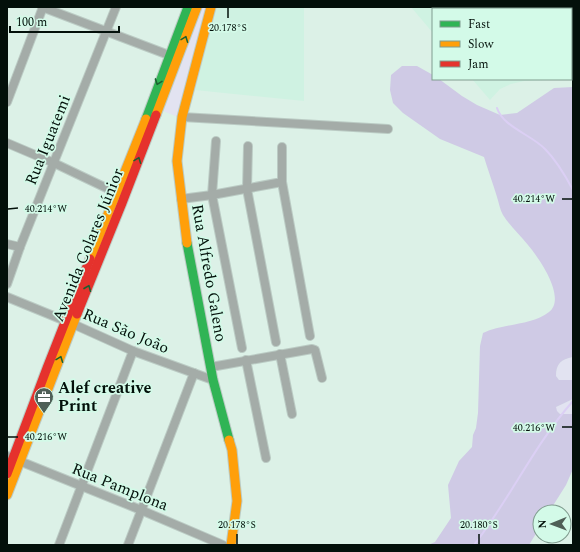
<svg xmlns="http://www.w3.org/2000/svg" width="580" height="552" viewBox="0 0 580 552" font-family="Spectral,serif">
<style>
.built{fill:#cff2e2}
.green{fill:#e2e3f1}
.forest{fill:#cfcae5}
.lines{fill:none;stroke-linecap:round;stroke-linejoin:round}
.stream{stroke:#dbcff4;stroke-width:2}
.street-casing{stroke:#bbcbc4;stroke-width:10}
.fast-casing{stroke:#bbcbc4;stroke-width:11}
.slow-casing{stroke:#bbcbc4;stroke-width:11}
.jam-casing{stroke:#bbcbc4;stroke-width:11}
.street{stroke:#a4aca8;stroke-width:8}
.fast{stroke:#30b455;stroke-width:9}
.slow{stroke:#ff9f0a;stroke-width:9}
.jam{stroke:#e5322d;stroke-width:9}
.oneway{stroke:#1a6230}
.ticks{fill:none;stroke:#03100a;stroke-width:1.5}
.labels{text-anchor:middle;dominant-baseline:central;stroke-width:3.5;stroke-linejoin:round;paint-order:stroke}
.street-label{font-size:16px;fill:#03100a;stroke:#d3fae8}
.poi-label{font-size:16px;font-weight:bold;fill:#03100a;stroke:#d3fae8;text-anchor:start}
.ticks-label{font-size:10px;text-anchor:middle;fill:#03100a;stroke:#d3fae8;stroke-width:3.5;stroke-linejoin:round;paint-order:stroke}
</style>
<rect width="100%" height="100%" fill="#dcf1e7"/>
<!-- built -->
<g class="built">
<path d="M216,7H304V101L195,90Z"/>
<path d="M411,7H573V79H571V9H433V33Z"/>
<path d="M472,79H570L524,81L511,84L500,89L490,100Z"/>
</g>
<!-- green -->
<g class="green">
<path d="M199,7H207L178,117L163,111Z"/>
<path d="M573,357V380H559L556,376C556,364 561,359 573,357Z"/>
<path d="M573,399V414H560L556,411V407Z"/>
</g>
<!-- forest -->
<path class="forest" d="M402,66H417L433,75V79H439L462,96L477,105L500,115L517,113L554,88L573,87V357C561,359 556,364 556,376L559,380H573V399L556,407L557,411L560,414H573V469L566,485L549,512H540V527L529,545H428L435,542L451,518L448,485L459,461L472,447L473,435L476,428L478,413L480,346L483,333C504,323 531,326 549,312C567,298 539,258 528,245C520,235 509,225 503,215C500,210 499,203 497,197C493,184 488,170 484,157L440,139L403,113L393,103L390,90L391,75Z"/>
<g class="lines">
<!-- stream -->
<g class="stream">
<path d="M497,108C503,127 532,135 545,149C557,161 565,175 573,190"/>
<path d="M474,545C510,499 534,445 573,401"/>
</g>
<defs>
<g id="street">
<path d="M42,7L174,57"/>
<path d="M7,102L43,7"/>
<path d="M182,117L388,129"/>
<path d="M216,141L212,195L242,348"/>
<path d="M7,143L54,163L121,195"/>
<path d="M248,146L247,189L276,342"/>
<path d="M282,182L310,336"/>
<path d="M181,199L212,195L282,182V147"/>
<path d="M7,244L20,247"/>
<path d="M7,284L20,247L116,7"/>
<path d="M7,297L73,324L133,351L213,380"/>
<path d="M280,354L292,414"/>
<path d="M246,360L266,458"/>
<path d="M211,367L312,349L315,350L322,378"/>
<path d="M7,456L141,510L223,545"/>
<path d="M59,545L133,351"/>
<path d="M128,545L194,373"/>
</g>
<g id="fast">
<path d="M146,119L188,7"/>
<path d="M187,243L213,380L229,440"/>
</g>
<g id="slow">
<path d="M156,115L197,7"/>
<path d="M187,243L177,161L182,117L211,7"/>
<path d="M90,259L146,119"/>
<path d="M229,440L232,450L237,501L231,545"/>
<path d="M7,495L77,314"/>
</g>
<g id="jam">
<path d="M77,314L122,203L156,115"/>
<path d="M7,474L47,368L90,259"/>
</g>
</defs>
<!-- street casing -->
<use href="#street" class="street-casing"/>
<!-- fast casing -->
<use href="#fast" class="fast-casing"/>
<!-- slow casing -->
<use href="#slow" class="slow-casing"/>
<!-- jam casing -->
<use href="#jam" class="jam-casing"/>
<!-- street -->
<use href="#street" class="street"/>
<!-- fast -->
<use href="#fast" class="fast"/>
<!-- slow -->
<use href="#slow" class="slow"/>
<!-- jam -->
<use href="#jam" class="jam"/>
</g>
<!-- one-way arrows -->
<defs><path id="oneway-chevron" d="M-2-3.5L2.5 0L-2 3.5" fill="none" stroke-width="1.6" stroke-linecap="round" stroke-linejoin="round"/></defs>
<g class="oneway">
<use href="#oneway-chevron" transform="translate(185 39) rotate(-69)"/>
<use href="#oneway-chevron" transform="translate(158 82) rotate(110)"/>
<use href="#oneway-chevron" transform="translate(138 160) rotate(-69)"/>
<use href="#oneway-chevron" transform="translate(88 288) rotate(-68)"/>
<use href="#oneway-chevron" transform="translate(60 359) rotate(-69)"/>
</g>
<!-- ticks -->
<path class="ticks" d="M228,8V18M562,199H572M8,209L18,208M562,427H572M8,437H18M237,534V544M479,534V544"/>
<!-- icons -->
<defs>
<symbol id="office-pin" viewBox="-11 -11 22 30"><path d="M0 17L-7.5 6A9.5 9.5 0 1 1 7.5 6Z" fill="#4f5f57" stroke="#d3fae8"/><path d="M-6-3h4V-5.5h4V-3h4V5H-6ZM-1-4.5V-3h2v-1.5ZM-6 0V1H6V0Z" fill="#fff"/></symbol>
</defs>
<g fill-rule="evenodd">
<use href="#office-pin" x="33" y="386" width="22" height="30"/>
</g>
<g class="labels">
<!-- street labels -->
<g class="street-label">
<text transform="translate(48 140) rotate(-68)">Rua Iguatemi</text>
<text transform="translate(88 245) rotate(-68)">Avenida Colares Júnior</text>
<text transform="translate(209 273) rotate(80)">Rua Alfredo Galeno</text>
<text transform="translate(126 331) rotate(23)">Rua São João</text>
<text transform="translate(120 487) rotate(22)">Rua Pamplona</text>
</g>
<!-- poi labels -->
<g class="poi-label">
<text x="58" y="388">Alef creative<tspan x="58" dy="18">Print</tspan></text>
</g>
</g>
<g class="ticks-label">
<text x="228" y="31">20.178°S</text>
<text x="534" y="202">40.214°W</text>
<text x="46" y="212">40.214°W</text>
<text x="534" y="431">40.216°W</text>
<text x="46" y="440">40.216°W</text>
<text x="237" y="528">20.178°S</text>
<text x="479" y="528">20.180°S</text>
</g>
<!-- border -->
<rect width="580" height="552" fill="none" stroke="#03100a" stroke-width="16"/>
<!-- legend -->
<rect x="432" y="8" width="140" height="72" fill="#d3fae8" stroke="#809c8f"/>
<rect x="440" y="21" width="20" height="6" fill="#30b455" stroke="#809c8f"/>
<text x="468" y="28" font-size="12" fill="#03100a">Fast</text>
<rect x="440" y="41" width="20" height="6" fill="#ff9f0a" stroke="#809c8f"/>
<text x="468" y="48" font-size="12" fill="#03100a">Slow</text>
<rect x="440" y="61" width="20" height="6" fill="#e5322d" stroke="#809c8f"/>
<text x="468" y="68" font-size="12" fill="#03100a">Jam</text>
<!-- north arrow -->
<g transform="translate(552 524) rotate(269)"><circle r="19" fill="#d3fae8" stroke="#809c8f"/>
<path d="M0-3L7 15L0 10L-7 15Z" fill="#4f5f57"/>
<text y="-6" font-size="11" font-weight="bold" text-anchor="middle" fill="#03100a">N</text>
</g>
<!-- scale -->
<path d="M10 26v6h109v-6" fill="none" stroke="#03100a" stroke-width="2"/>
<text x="16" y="26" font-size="12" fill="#03100a" stroke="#d3fae8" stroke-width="3" paint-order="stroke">100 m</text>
</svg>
